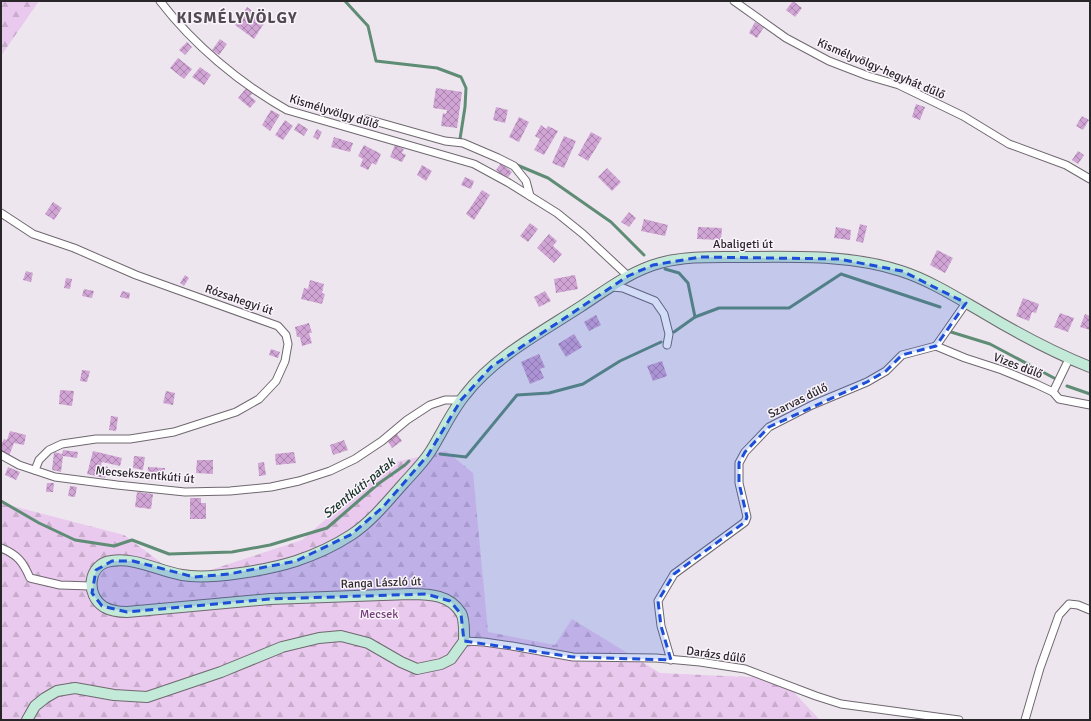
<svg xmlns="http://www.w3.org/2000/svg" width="1091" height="721" viewBox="0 0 1091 721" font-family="Signika,sans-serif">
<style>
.forest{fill:url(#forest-firs)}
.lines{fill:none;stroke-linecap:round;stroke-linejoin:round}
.stream{stroke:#5f8c75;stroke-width:3}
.building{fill:url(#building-cross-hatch)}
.minor-casing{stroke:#6f686f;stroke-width:9}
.secondary-casing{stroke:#6f686f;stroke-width:12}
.minor{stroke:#fff;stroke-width:7}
.secondary{stroke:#c3e9d8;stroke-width:10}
.marked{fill:#1d4ed8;fill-opacity:0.2;stroke:#1d4ed8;stroke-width:3;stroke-dasharray:8 5;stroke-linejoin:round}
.labels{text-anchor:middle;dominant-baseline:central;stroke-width:3;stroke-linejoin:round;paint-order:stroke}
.street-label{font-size:12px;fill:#282629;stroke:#fbf3fc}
.park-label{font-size:12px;fill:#713c78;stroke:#fbf3fc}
.water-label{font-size:13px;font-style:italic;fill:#143223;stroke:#fbf3fc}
.district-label{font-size:16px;font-weight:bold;letter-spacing:1px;fill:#524b52;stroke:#fbf3fc}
</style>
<defs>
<pattern id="forest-firs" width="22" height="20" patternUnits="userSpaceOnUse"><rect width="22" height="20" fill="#e9c9ed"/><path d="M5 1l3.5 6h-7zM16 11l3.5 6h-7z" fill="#c8accb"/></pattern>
<pattern id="building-cross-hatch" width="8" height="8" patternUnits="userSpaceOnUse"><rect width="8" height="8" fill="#d0a4d4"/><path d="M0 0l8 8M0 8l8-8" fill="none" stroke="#a985ac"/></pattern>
</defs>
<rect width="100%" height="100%" fill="#eee6ef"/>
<!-- forest -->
<g class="forest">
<path d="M1,1H39L1,56Z"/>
<path d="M446,451L473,473L488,632L555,645L572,619L660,673L770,678L784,682L820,720H1V503L124,535L183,579L302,540L390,463Z"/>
</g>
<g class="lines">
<!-- stream -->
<g class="stream">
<path d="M345,1L368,26L376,61L437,68L461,77L466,88L465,107L460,139L462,140"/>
<path d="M517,165L548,178L611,222L644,255"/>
<path d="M665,269L679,273L688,283L695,317"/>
<path d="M674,332L695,317L719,308H789L841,274L940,307"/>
<path d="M951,332L990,344L1054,378"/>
<path d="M1067,386L1090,394"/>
<path d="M440,454L466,457L517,395L549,393L583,384L620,361L661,342"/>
<path d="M1,501L39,523L75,540L114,546L132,540L169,554L232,552L270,545L327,528L378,484L405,465L409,461"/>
</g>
</g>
<!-- building -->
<g class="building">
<path d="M793,1L802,8L795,17L786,10Z"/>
<path d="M247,7L266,20L254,39L235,25Z"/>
<path d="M755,22L764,27L757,38L749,33Z"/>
<path d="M220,39L227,44L219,55L212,50Z"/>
<path d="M187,42L192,47L185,55L179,50Z"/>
<path d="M178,58L192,69L184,79L170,68Z"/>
<path d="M200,67L211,75L204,85L192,77Z"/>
<path d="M247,87L254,92L250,96L256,101L250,108L238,98Z"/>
<path d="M436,88L462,92L457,128L441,126L443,113L446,114L447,110L433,108Z"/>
<path d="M916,104L925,107L920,120L912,117Z"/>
<path d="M496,107L508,110L505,123L493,120Z"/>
<path d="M271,110L280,115L270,131L262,125Z"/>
<path d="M1082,116L1089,120L1083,130L1076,126Z"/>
<path d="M519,117L529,122L519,142L509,137Z"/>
<path d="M285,120L293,126L283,140L275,135Z"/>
<path d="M298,123L308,129L304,136L294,130Z"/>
<path d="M541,125L546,129L548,126L558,131L544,155L534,150L540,139L535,136Z"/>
<path d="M317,129L322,132L318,140L313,137Z"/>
<path d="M591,132L602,138L588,161L578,155Z"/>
<path d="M564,136L576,141L564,168L552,163Z"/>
<path d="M334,137L353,143L350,152L331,147Z"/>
<path d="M364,145L381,154L376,165L372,163L368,170L360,166L363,159L358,156Z"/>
<path d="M395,145L404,149L402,153L406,155L402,162L390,157Z"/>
<path d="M1078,151L1084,155L1078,164L1072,160Z"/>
<path d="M501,163L512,172L507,179L496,170Z"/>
<path d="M422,165L432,171L426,181L417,175Z"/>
<path d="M607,168L621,182L612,191L598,177Z"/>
<path d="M465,177L474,181L471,189L461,185Z"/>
<path d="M482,190L490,195L474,220L466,214Z"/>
<path d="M53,202L62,208L54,220L45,214Z"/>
<path d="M629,212L636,218L629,227L621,222Z"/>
<path d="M644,219L668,225L665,236L641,231Z"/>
<path d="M530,223L538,229L528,242L520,236Z"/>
<path d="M860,224L867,226L863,243L856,241Z"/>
<path d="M698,227L722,228L721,240L697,239Z"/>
<path d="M836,227L851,230L850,240L834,238Z"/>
<path d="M549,234L557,241L553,246L562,254L554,263L537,248Z"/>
<path d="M937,250L953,258L945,273L930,265Z"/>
<path d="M26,271L33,273L31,282L23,280Z"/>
<path d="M185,275L189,278L184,286L180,283Z"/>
<path d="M575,275L578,289L556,293L554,279Z"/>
<path d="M66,278L72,279L70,289L64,288Z"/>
<path d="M310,280L324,284L322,293L325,294L322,304L301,299L304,288L308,289Z"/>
<path d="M84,289L94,291L92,298L82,296Z"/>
<path d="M122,291L130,293L129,299L120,297Z"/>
<path d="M545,291L551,301L539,307L534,297Z"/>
<path d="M1023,298L1039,304L1036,313L1032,312L1029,321L1016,316Z"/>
<path d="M1060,313L1074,318L1068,332L1054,327Z"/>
<path d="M1085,314L1090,316V330L1080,327Z"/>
<path d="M596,315L601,325L589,331L584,322Z"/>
<path d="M309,323L312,333H309L312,343L302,346L300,337H297L295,327Z"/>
<path d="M574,334L582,347L566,357L558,344Z"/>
<path d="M271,349L280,352L278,358L269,355Z"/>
<path d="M539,354L545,367L540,369L544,378L530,384L521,362Z"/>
<path d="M662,361L667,376L653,381L647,366Z"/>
<path d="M82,370L90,371L87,382L80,381Z"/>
<path d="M60,390L74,391L72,406L59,404Z"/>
<path d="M166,391L175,393L173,405L163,403Z"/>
<path d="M111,416L118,417L116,431L109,430Z"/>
<path d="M10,431L26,435L24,445L14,443L9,456L1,453V445L4,439L7,440Z"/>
<path d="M397,434L402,441L392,448L387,440Z"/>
<path d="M344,440L348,450L333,455L330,445Z"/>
<path d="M63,450L78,452L77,458L63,456L61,472L52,470L54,452L62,454Z"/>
<path d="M93,451L122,458L120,466L102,462L101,465L108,467L105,478L87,474Z"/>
<path d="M294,452L296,463L276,465L275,454Z"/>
<path d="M134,456L145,457L143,470L133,468Z"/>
<path d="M197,460H213V474L196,473Z"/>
<path d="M264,462L266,475L259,476L258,463Z"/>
<path d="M8,467L20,472L16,480L5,475Z"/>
<path d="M148,467L165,468L164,481L147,480Z"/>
<path d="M47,483H54L53,492H46Z"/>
<path d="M70,486L77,487L75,497L68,496Z"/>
<path d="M137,492L153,494L151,509L135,507Z"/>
<path d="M190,498H201V503H206V519H190Z"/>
</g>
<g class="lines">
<defs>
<g id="minor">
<path d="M160,1C193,44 239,83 287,110L474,164L509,183L557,213L583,234L628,276"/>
<path d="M734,1L786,38L829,61L868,76L899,85L963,116L1009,144L1066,165L1090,179"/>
<path d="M367,119L445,141L463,143L498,158L514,166L526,181L530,196"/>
<path d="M1,213L33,234L74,248L136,275L278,326L286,335L288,344L285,361L276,381L259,399L236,412L174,432L130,439H96L62,444L49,450L39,460L35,470"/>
<path d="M612,287L623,288L655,301L664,314L669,334L667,345"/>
<path d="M936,346L965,358L1002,370L1036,384L1053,392L1059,399L1090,405"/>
<path d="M1053,392L1069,359"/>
<path d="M1,455L19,465L55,477L117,485L185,492L230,491L271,487L299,481L330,471L355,459L382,441L407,420L430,405L445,400H461"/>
<path d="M1,548C18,555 23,562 30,578L60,585L91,586"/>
<path d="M464,641L484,642L512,646L573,657L656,658L700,662L745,669L816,696L841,704L959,720"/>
<path d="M671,660L661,626L658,601L674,574L745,522L747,517L739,483V463L745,452L769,427L812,405L867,382L886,371L902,355L936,346L966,303"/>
<path d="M1025,720L1040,668L1059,615L1069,604L1078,605L1090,610"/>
</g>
<path id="secondary" d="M27,720L35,706L45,698L57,691L75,688L114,695L147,697L221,672L282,647L319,638L341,636L368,643L401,662L417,669L441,664L451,659L464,641C464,633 465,620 461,613C450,595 430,594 411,594L270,599L127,612C119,612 111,611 104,607C85,595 88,564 111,561C136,557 158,571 182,575C210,580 268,570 296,561C314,555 334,546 351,535C371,522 387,502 403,484C412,474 423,463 430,452C442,433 451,412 465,395C494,357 540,333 580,307C605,291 630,271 660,263C685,256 712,257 738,257C792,257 849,254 901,271C929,280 956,297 982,312C1017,333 1052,352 1090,367"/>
</defs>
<!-- minor casing -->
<use href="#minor" class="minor-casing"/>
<!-- secondary casing -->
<use href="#secondary" class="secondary-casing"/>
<!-- minor -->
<use href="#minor" class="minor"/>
<!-- secondary -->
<use href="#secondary" class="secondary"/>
</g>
<!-- marked area -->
<path class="marked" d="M701,257L839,259L902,271L966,303L936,346L902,355L886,371L867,382L769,427L745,452L739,463V483L747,517L745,522L674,574L658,601L661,626L671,660L573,657L464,641L461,614L450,601L426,594L270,599L127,612L102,606L92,593L96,570L112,561H133L194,577L229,574L296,561L352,534L383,507L428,455L461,400L491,367L628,276L653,265Z"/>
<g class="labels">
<!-- street labels -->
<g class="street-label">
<text transform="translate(881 69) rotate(23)">Kismélyvölgy-hegyhát dűlő</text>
<text transform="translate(334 112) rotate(17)">Kismélyvölgy dűlő</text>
<text x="743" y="244">Abaligeti út</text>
<text transform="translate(239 300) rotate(19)">Rózsahegyi út</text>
<text transform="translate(1018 366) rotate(21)">Vizes dűlő</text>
<text transform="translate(798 401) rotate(-26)">Szarvas dűlő</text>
<text transform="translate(145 475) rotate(5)">Mecsekszentkúti út</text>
<text transform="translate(381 583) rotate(-2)">Ranga László út</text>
<text transform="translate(716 655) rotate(8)">Darázs dűlő</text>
</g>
<!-- park labels -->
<g class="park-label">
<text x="379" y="614">Mecsek</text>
</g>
<!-- water labels -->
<g class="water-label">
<text transform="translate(359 488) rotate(-39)">Szentkúti-patak</text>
</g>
<!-- district labels -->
<g class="district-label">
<text x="237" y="18">KISMÉLYVÖLGY</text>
</g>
</g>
<!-- border -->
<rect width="1091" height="721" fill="none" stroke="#282629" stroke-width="4"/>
</svg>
